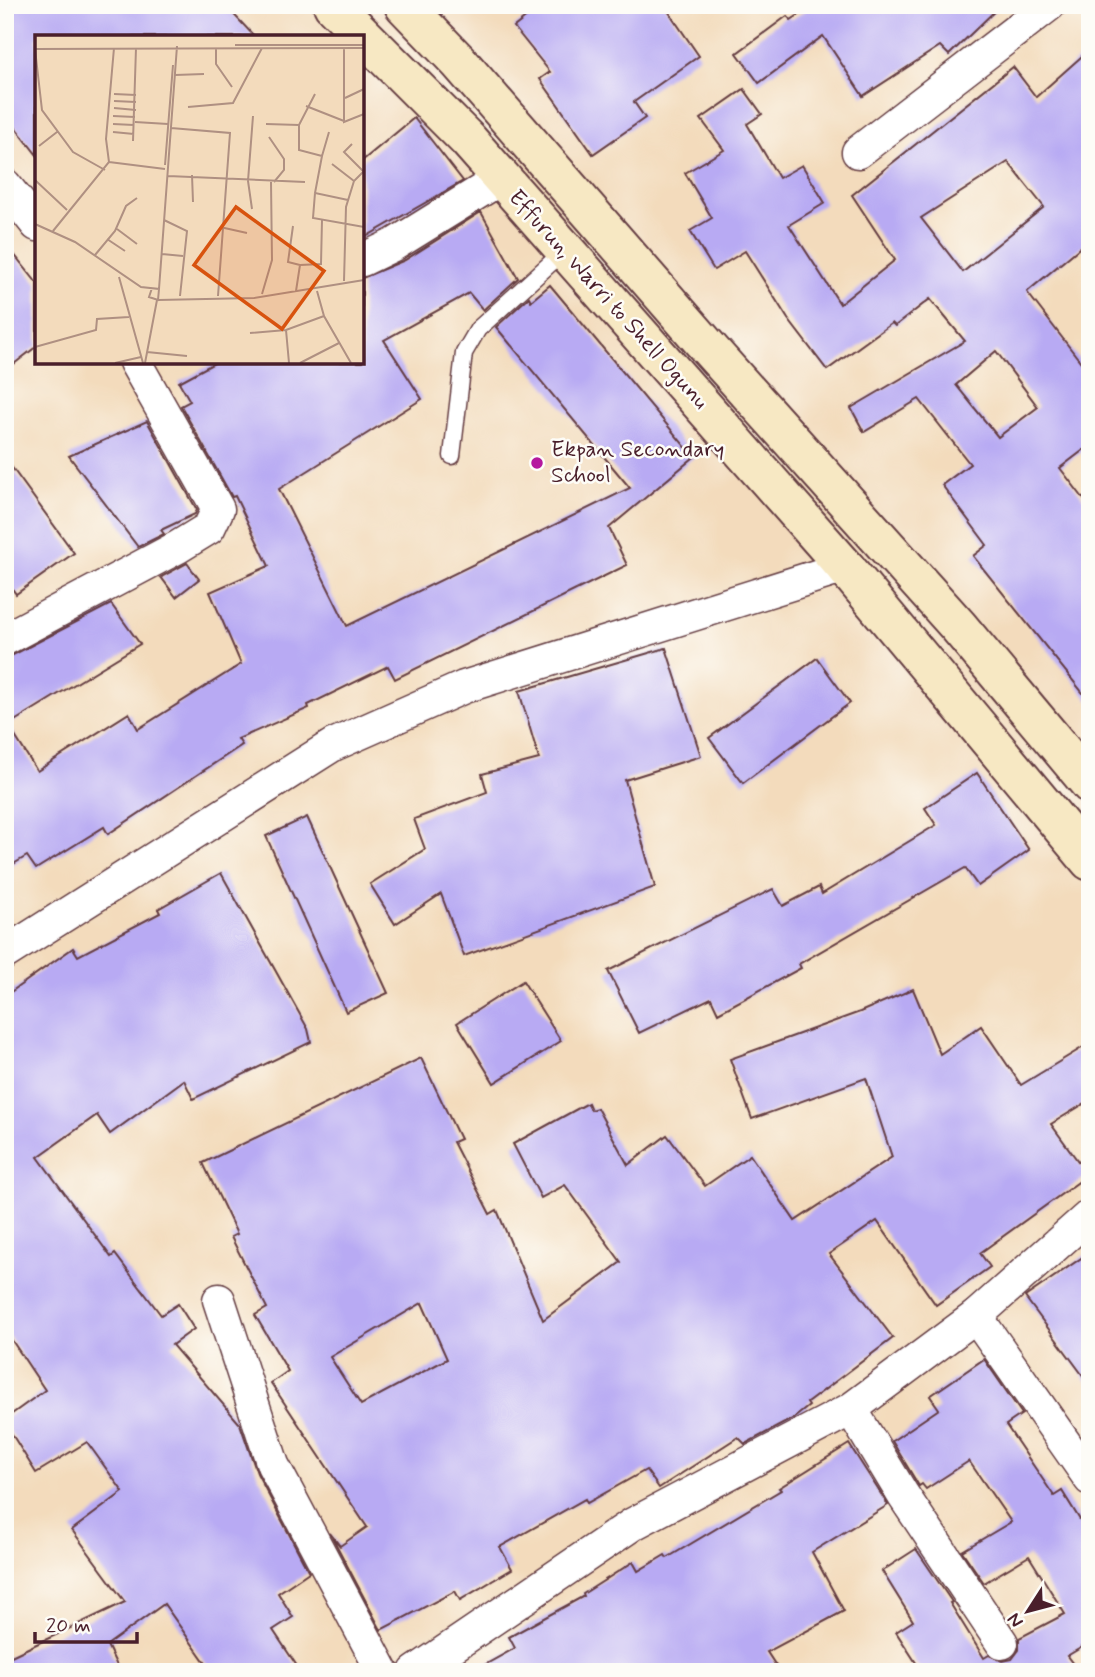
<svg xmlns="http://www.w3.org/2000/svg" width="1095" height="1677" viewBox="0 0 1095 1677" font-family="Mynerve,sans-serif">
<style>
.building{fill:#b8aaf3;fill-rule:evenodd}
.lines{fill:none;stroke-linecap:round;stroke-linejoin:round}
.lane-casing{stroke:#633b41;stroke-width:19}
.street-casing{stroke:#633b41;stroke-width:35}
.secondary-casing{stroke:#633b41;stroke-width:42}
.lane{stroke:#fff;stroke-width:16}
.street{stroke:#fff;stroke-width:32}
.secondary{stroke:#f7e8c3;stroke-width:38}
.poi-dot{fill:#b5179e;stroke:#fdfcf7;stroke-width:2.5}
.labels{text-anchor:middle;dominant-baseline:central;stroke-width:5;stroke-linejoin:round;paint-order:stroke}
.street-label{font-size:23px;fill:#4a1f2b;stroke:#fdfcf7}
.poi-label{font-size:23px;fill:#4a1f2b;stroke:#fdfcf7;text-anchor:start}
.inset-road{fill:none;stroke:#af9082;stroke-width:2}
.view{fill:#d8530f;fill-opacity:0.15;stroke:#d8530f;stroke-width:3.5}
.inset-edge{fill:none;stroke:#4a1f2b;stroke-width:3.5}
</style>
<rect width="100%" height="100%" fill="#fdfcf7"/>
<filter id="ink" filterUnits="userSpaceOnUse"><feTurbulence type="fractalNoise" baseFrequency=".0143" numOctaves="2"/><feDisplacementMap in="SourceGraphic" scale="14" xChannelSelector="R" yChannelSelector="G"/><feConvolveMatrix kernelMatrix="1 2 1 2 8 2 1 2 1" color-interpolation-filters="sRGB"/></filter>
<filter id="wash" filterUnits="userSpaceOnUse"><feTurbulence type="fractalNoise" baseFrequency=".00686" numOctaves="4" result="noise"/><feDisplacementMap in="SourceGraphic" scale="28" xChannelSelector="R" yChannelSelector="G"/><feGaussianBlur stdDeviation="1.57" result="paint"/><feColorMatrix in="noise" values="0 0 0 0 0 0 0 0 0 0 0 0 0 0 0 0 0 1.4 0 .05"/><feComposite in="paint" operator="in"/></filter>
<g filter="url(#wash)">
<rect width="100%" height="100%" fill="#f3dbbc"/>
<g id="blocks">
<!-- building -->
<g class="building">
<path d="M5,5H225L255,37H37V155L5,114Z"/>
<path d="M542,5H664L699,56L634,102L645,118L593,154L540,79L550,72L514,27Z"/>
<path d="M814,5H1001L949,55L940,46L863,96L823,36L759,83L737,53L787,16L791,20Z"/>
<path d="M1090,49V239L1027,292L1090,374V445L1060,468L1090,507V702L973,556L987,545L942,485L970,464L919,399L864,432L851,408L965,341L930,299L895,326L892,323L827,370L788,319L745,251L714,270L690,231L712,218L685,173L724,150L701,119L744,89L762,114L747,124L779,178L802,165L825,203L789,225L840,304L895,260L852,195L1013,67L1036,97ZM1008,162L1044,207L963,272L921,218ZM996,351L1038,407L998,437L956,385Z"/>
<path d="M414,118L463,181L362,239V161Z"/>
<path d="M481,212L518,278L483,310L469,293L384,340L422,399L279,489L347,626L630,488L496,327L529,297L531,301L550,285L694,457L609,528L627,565L395,679L388,666L308,705L309,708L238,739L242,745L108,834L104,827L36,869L27,856L5,869V659L111,604L140,644L8,725L37,771L129,713L138,729L241,664L210,592L269,566L235,496L232,497L181,406L190,401L179,382L216,362H362V278L405,260Z"/>
<path d="M5,243L37,283V346L5,371Z"/>
<path d="M147,421L197,510L195,514L161,530L164,534L138,547L69,456Z"/>
<path d="M5,458L74,553L16,594L5,579Z"/>
<path d="M187,563L199,579L176,597L161,577Z"/>
<path d="M666,648L701,756L625,780L655,887L464,956L441,894L395,924L370,884L425,849L414,819L487,792L482,774L539,759L519,691Z"/>
<path d="M817,658L850,703L743,783L709,738Z"/>
<path d="M977,773L1029,850L978,886L965,868L799,964L801,968L718,1013L711,998L639,1033L608,971L773,889L783,906L819,887L822,894L936,825L925,808Z"/>
<path d="M307,817L388,993L346,1012L266,836Z"/>
<path d="M221,873L308,1029L311,1042L193,1099L184,1080L110,1134L97,1115L38,1157L111,1257L115,1254L161,1315L178,1304L194,1329L172,1345L240,1424L257,1473L309,1572L278,1593L293,1617L273,1630L301,1672H212L164,1604L107,1645L120,1672H5V1659L125,1602L72,1530L123,1492L87,1442L36,1473L5,1423V1419L45,1390L5,1330V996L73,948L78,956L160,913L158,909Z"/>
<path d="M523,981L561,1041L494,1083L457,1023Z"/>
<path d="M913,989L940,1054L981,1026L1021,1085L1090,1043V1100L1051,1124L1088,1175L980,1253L990,1267L936,1305L877,1221L829,1254L893,1338L807,1403L809,1406L794,1418L745,1444L738,1437L659,1488L646,1470L587,1503L585,1499L500,1547L512,1569L460,1600L455,1591L381,1630L330,1533L340,1546L367,1527L271,1383L288,1371L255,1315L267,1308L231,1237L237,1234L203,1163L421,1058L460,1139L453,1142L490,1214L497,1210L543,1320L621,1262L565,1185L541,1198L513,1144L588,1103L591,1110L597,1108L628,1165L667,1135L705,1186L750,1155L795,1221L892,1157L866,1078L752,1119L730,1059L860,1012ZM422,1303L447,1359L361,1405L330,1357Z"/>
<path d="M1090,1252V1385L1025,1297Z"/>
<path d="M984,1359L1022,1414L1006,1425L1054,1496L1062,1491L1090,1536V1655L1084,1646L1067,1656L1079,1672H922L896,1632L913,1621L882,1571L916,1549L952,1602L950,1603L984,1658L989,1655L1003,1661L1012,1659L1019,1650V1638L1065,1614L1029,1556L984,1583L962,1551L1011,1522L969,1461L926,1489L922,1484L919,1486L892,1441L939,1409L930,1396Z"/>
<path d="M849,1444L888,1505L812,1552L844,1611L767,1652L780,1672H472L515,1648L509,1637L584,1596L583,1594L633,1562L638,1571L665,1555L667,1558L781,1490L779,1488Z"/>
</g>
</g>
</g>
<g filter="url(#ink)">
<use href="#blocks" fill-opacity="0" stroke="#633b41" stroke-width="2"/>
<g class="lines">
<defs>
<path id="lane" d="M452,456L464,353L478,329L564,251"/>
<g id="street">
<path d="M858,152L1049,5"/>
<path d="M5,185L37,225"/>
<path d="M362,260L395,244L500,179"/>
<path d="M5,639L178,547L209,528L218,509L135,362"/>
<path d="M5,953L333,745L464,687L845,567"/>
<path d="M219,1300L273,1465L383,1672"/>
<path d="M976,1316L1090,1479"/>
<path d="M851,1409L903,1495L1002,1643"/>
<path d="M415,1672L633,1524L851,1409L976,1316L1090,1215"/>
</g>
<g id="secondary">
<path d="M333,5L468,140L845,567L1090,861"/>
<path d="M404,5L459,62L712,352L958,626L1090,784"/>
</g>
</defs>
<!-- lane casing -->
<use href="#lane" class="lane-casing"/>
<!-- street casing -->
<use href="#street" class="street-casing"/>
<!-- secondary casing -->
<use href="#secondary" class="secondary-casing"/>
<!-- lane -->
<use href="#lane" class="lane"/>
<!-- street -->
<use href="#street" class="street"/>
<!-- secondary -->
<use href="#secondary" class="secondary"/>
</g>
</g>
<!-- markers -->
<circle class="poi-dot" cx="537" cy="463" r="7"/>
<g class="labels">
<!-- street labels -->
<g class="street-label">
<text transform="translate(608 300) rotate(48)">Effurun, Warri to Shell Ogunu</text>
</g>
<!-- poi labels -->
<g class="poi-label">
<text x="551" y="450">Ekpan Secondary<tspan x="551" dy="26">School</tspan></text>
</g>
</g>
<!-- overview -->
<g transform="translate(35 35)">
<rect width="329" height="329" fill="#f3dbbc"/>
<path class="inset-road" d="M200,10H329M181,13V29L197,52M309,13V87L329,79M0,14L329,13M0,14L7,75L38,117L70,135M140,40L169,39M79,59L101,60M310,63L329,54M79,66L101,67M271,71L309,86M153,72L198,68L227,13M79,73L101,75M78,81L100,82M100,87L133,89M78,89L99,90M231,89L264,90L280,59M264,90V115L287,121L280,158L313,165M136,93L195,98L183,261M78,97L99,99M234,102L249,124V135L239,147M98,106L101,13M317,109L309,117L328,136M4,111L22,97M287,121L294,97M74,127L130,134M297,129L319,146M130,130L138,30M157,140L158,167M133,141L270,147M0,145L32,175M280,158L278,183L329,192M217,174L213,146L218,81M129,185L152,196L145,261M0,189L40,207L106,252L124,254L123,265L114,262L117,253M258,191L253,227L265,230L261,256M185,192L212,198M82,194L102,209M18,196L74,127L71,104L79,13M72,204L90,216M127,219L148,221M60,220L80,196L91,171L102,163M265,230L286,229L287,185M84,242L108,328M309,246L311,172L319,146L329,136M124,254L142,11M282,256L289,281L316,328M227,259L237,225L236,147M123,265L219,263L329,245M251,295L254,328M215,298L251,295L289,281M0,312L61,295L62,284L94,282M112,317L152,321M80,328L106,322M110,328L122,265M265,328L304,308"/>
<path class="view" d="M201,172L289,236L247,294L159,230Z"/>
<rect width="329" height="329" class="inset-edge"/>
</g>
<!-- margin -->
<rect width="1095" height="1677" fill="none" stroke="#fdfcf7" stroke-width="28"/>
<!-- north arrow -->
<g transform="translate(1028 1611) rotate(234)" stroke="#fdfcf7" stroke-width="5" paint-order="stroke">
<path d="M0-5L12 26L0 18L-12 26Z" fill="#4a1f2b"/>
<text y="-10" font-size="19" font-weight="bold" text-anchor="middle" fill="#4a1f2b">N</text>
</g>
<!-- scale -->
<path d="M35 1632v10h102v-10" fill="none" stroke="#4a1f2b" stroke-width="3.5"/>
<text x="46" y="1632" font-size="21" fill="#4a1f2b" stroke="#fdfcf7" stroke-width="5" paint-order="stroke">20 m</text>
</svg>
